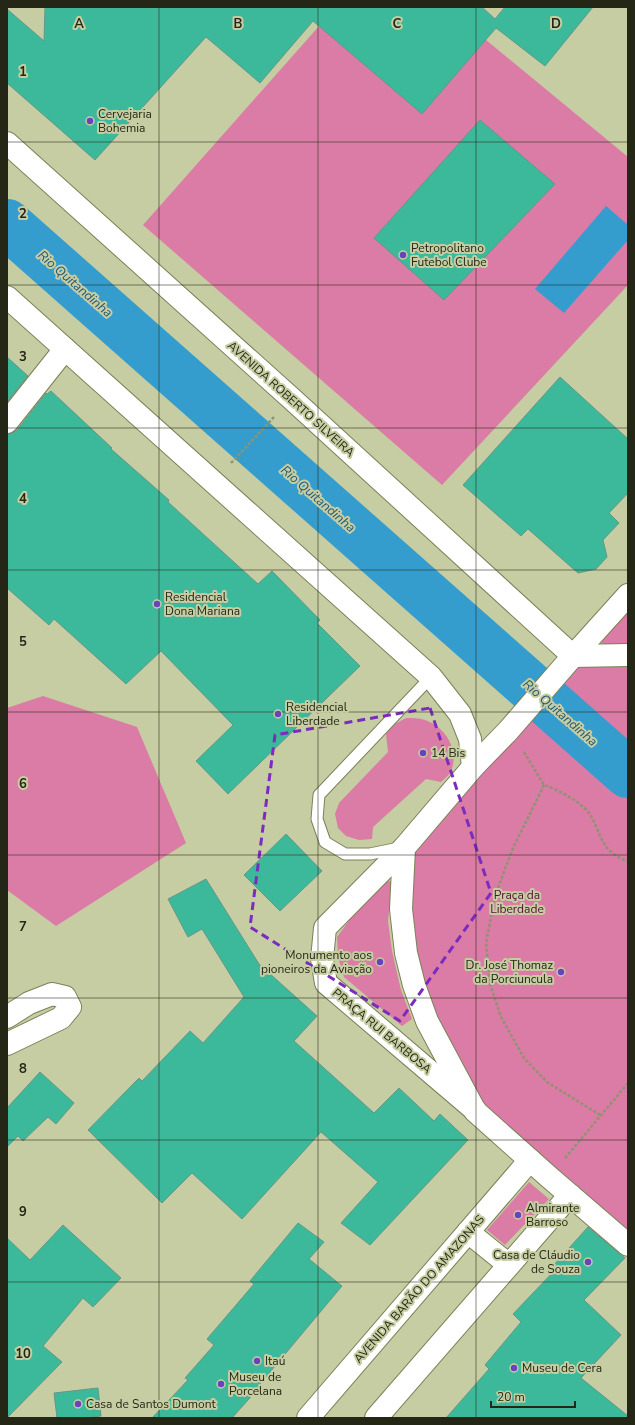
<svg xmlns="http://www.w3.org/2000/svg" width="635" height="1425" viewBox="0 0 635 1425" font-family="'Nunito Sans',sans-serif">
<style>
.green{fill:#da7ca5}
.water{fill:#359dce}
.lines{fill:none;stroke-linecap:round;stroke-linejoin:round}
.river{stroke:#359dce;stroke-width:50}
.building{fill:#3cb99b;stroke:#659788}
.service-casing{stroke:#7b8058;stroke-width:13}
.minor-casing{stroke:#7b8058;stroke-width:24}
.secondary-casing{stroke:#7b8058;stroke-width:24}
.path{stroke:#8f9371;stroke-width:2.5;stroke-dasharray:3 2;stroke-linecap:butt}
.service{stroke:#fff;stroke-width:11}
.minor{stroke:#fff;stroke-width:22}
.secondary{stroke:#fff;stroke-width:22}
.marked{fill:none;stroke:#7b2cbf;stroke-width:3;stroke-dasharray:8 5;stroke-linejoin:round}
.grid{fill:none;stroke:#252716;stroke-width:1;stroke-opacity:0.55}
.poi-dot{fill:#6a43bc;stroke:#c7cda2;stroke-width:1.5}
.labels{text-anchor:middle;dominant-baseline:central;stroke-width:4;stroke-linejoin:round;paint-order:stroke}
.poi-label{font-size:12px;fill:#252716;stroke:#c7cda2;text-anchor:start}
.street-label{font-size:12px;fill:#252716;stroke:#c7cda2}
.park-label{font-size:12px;fill:#540f33;stroke:#c7cda2}
.water-label{font-size:13px;font-style:italic;fill:#235873;stroke:#c7cda2}
.grid-label{font-size:13px;text-anchor:middle;font-weight:bold;fill:#252716;stroke:#c7cda2;stroke-width:4;stroke-linejoin:round;paint-order:stroke}
</style>
<rect width="100%" height="100%" fill="#c7cda2"/>
<!-- green -->
<g class="green">
<path d="M336,7H446L628,157V285L442,485L143,225Z"/>
<path d="M628,608V645H603L600,640Z"/>
<path d="M628,658V1237L478,1106L430,1020L410,953V848L575,660Z"/>
<path d="M43,696L137,727L186,843L56,926L7,890V708Z"/>
<path d="M406,718C412,718 419,718 425,720C446,727 461,752 450,773C448,776 444,779 441,782L426,779L373,827L372,839L359,840L346,836L338,828L335,814L339,803L388,752L386,734L393,725Z"/>
<path d="M386,880L392,882L388,921L392,951L401,990L412,1019L402,1026L344,977L338,957L337,937L351,918Z"/>
<path d="M529,1182L549,1199L505,1245L487,1230Z"/>
</g>
<!-- water -->
<path class="water" d="M606,206L628,225V240L564,313L535,289Z"/>
<g class="lines">
<!-- river -->
<path class="river" d="M7,224L628,773"/>
</g>
<!-- building -->
<g class="building">
<path d="M45,7H482L495,19L505,7H593L545,66L496,28L422,114L313,21L260,83L206,37L95,160L7,83V9L44,41Z"/>
<path d="M480,120L555,184L444,300L374,238Z"/>
<path d="M7,357L28,376L7,402Z"/>
<path d="M560,377L628,439V493L609,513L619,523L603,540L607,557L596,569L578,573L528,529L521,536L463,485Z"/>
<path d="M51,391L112,448L111,449L169,500L168,502L258,584L272,571L320,620L317,623L360,666L228,794L196,761L233,725L161,651L126,684L54,619L49,625L7,588V434L12,433L17,430L46,393L47,394Z"/>
<path d="M286,834L322,871L280,911L244,875Z"/>
<path d="M206,879L259,964L317,1016L294,1041L374,1113L399,1088L434,1121L440,1114L468,1140L370,1245L341,1223L378,1182L321,1132L242,1219L192,1173L162,1203L88,1130L139,1078L142,1081L190,1031L203,1043L244,997L202,929L188,937L168,899Z"/>
<path d="M40,1072L74,1103L56,1124L48,1117L23,1141L18,1136L7,1147V1108Z"/>
<path d="M298,1223L324,1242L309,1259L342,1286L255,1390L256,1391L232,1418H152L188,1380L185,1378L214,1345L207,1339L254,1284L250,1281Z"/>
<path d="M63,1225L121,1278L93,1307L83,1298L43,1346L62,1362L7,1418V1238L30,1260Z"/>
<path d="M588,1227L625,1258L584,1300L621,1335L581,1378L628,1416V1418H446L489,1369L485,1365L521,1322L513,1314L555,1270L552,1267Z"/>
<path d="M98,1388L101,1416L84,1418H57L54,1393Z"/>
</g>
<g class="lines">
<defs>
<path id="service" d="M399,848L370,854H345L325,842L317,819L319,795L431,677"/>
<g id="minor">
<path d="M7,422L65,349"/>
<path d="M573,656L628,595"/>
<path d="M404,848L325,928L322,959L326,983L475,1110"/>
<path d="M7,1017L29,1003L52,994L65,997L70,1007L61,1018L7,1044"/>
</g>
<g id="secondary">
<path d="M7,143L292,399L573,656"/>
<path d="M7,297L431,677L460,714L470,739L473,767"/>
<path d="M573,656L508,731L473,767L404,848L401,909L406,953L414,985L427,1021L475,1111L549,1177L628,1245"/>
<path d="M573,656L628,655"/>
<path d="M468,1232L509,1265"/>
<path d="M308,1418L530,1160"/>
<path d="M376,1418L570,1195"/>
</g>
</defs>
<!-- service casing -->
<use href="#service" class="service-casing"/>
<!-- minor casing -->
<use href="#minor" class="minor-casing"/>
<!-- secondary casing -->
<use href="#secondary" class="secondary-casing"/>
<!-- path -->
<g class="path">
<path d="M231,463L274,417"/>
<path d="M524,752L544,785C558,790 580,801 589,813C597,824 599,840 610,851C614,855 622,859 628,862"/>
<path d="M544,785L513,848L495,896L486,943L490,984L501,1017L524,1058L547,1082L600,1115"/>
<path d="M565,1158L628,1083"/>
</g>
<!-- service -->
<use href="#service" class="service"/>
<!-- minor -->
<use href="#minor" class="minor"/>
<!-- secondary -->
<use href="#secondary" class="secondary"/>
</g>
<!-- marked area -->
<path class="marked" d="M430,708L491,893L400,1021L250,927L275,735Z"/>
<!-- grid -->
<path class="grid" d="M159,7V1418M318,7V1418M476,7V1418M7,142H628M7,285H628M7,428H628M7,570H628M7,712H628M7,855H628M7,998H628M7,1140H628M7,1282H628"/>
<!-- markers -->
<g class="poi-dot">
<circle cx="90" cy="121" r="4"/>
<circle cx="403" cy="255" r="4"/>
<circle cx="157" cy="604" r="4"/>
<circle cx="278" cy="714" r="4"/>
<circle cx="423" cy="753" r="4"/>
<circle cx="380" cy="962" r="4"/>
<circle cx="561" cy="972" r="4"/>
<circle cx="518" cy="1215" r="4"/>
<circle cx="588" cy="1262" r="4"/>
<circle cx="257" cy="1361" r="4"/>
<circle cx="514" cy="1368" r="4"/>
<circle cx="221" cy="1384" r="4"/>
<circle cx="78" cy="1404" r="4"/>
</g>
<g class="labels">
<!-- poi labels -->
<g class="poi-label">
<text x="98" y="114">Cervejaria<tspan x="98" dy="14">Bohemia</tspan></text>
<text x="411" y="248">Petropolitano<tspan x="411" dy="14">Futebol Clube</tspan></text>
<text x="165" y="597">Residencial<tspan x="165" dy="14">Dona Mariana</tspan></text>
<text x="286" y="707">Residencial<tspan x="286" dy="14">Liberdade</tspan></text>
<text x="431" y="753">14 Bis</text>
<text x="372" y="955" text-anchor="end">Monumento aos<tspan x="372" dy="14">pioneiros da Aviação</tspan></text>
<text x="553" y="965" text-anchor="end">Dr. José Thomaz<tspan x="553" dy="14">da Porciuncula</tspan></text>
<text x="526" y="1208">Almirante<tspan x="526" dy="14">Barroso</tspan></text>
<text x="580" y="1255" text-anchor="end">Casa de Cláudio<tspan x="580" dy="14">de Souza</tspan></text>
<text x="265" y="1361">Itaú</text>
<text x="522" y="1368">Museu de Cera</text>
<text x="229" y="1377">Museu de<tspan x="229" dy="14">Porcelana</tspan></text>
<text x="86" y="1404">Casa de Santos Dumont</text>
</g>
<!-- street labels -->
<g class="street-label">
<text transform="translate(291 399) rotate(42)">AVENIDA ROBERTO SILVEIRA</text>
<text transform="translate(382 1031) rotate(40)">PRAÇA RUI BARBOSA</text>
<text transform="translate(419 1289) rotate(-49)">AVENIDA BARÃO DO AMAZONAS</text>
</g>
<!-- park labels -->
<g class="park-label">
<text x="517" y="895">Praça da<tspan x="517" dy="14">Liberdade</tspan></text>
</g>
<!-- water labels -->
<g class="water-label">
<text transform="translate(75 284) rotate(41)">Rio Quitandinha</text>
<text transform="translate(318 499) rotate(41)">Rio Quitandinha</text>
<text transform="translate(560 713) rotate(41)">Rio Quitandinha</text>
</g>
</g>
<g class="grid-label">
<text x="79" y="28">A</text>
<text x="238" y="28">B</text>
<text x="397" y="28">C</text>
<text x="556" y="28">D</text>
<text x="23" y="76">1</text>
<text x="23" y="218">2</text>
<text x="23" y="361">3</text>
<text x="23" y="503">4</text>
<text x="23" y="646">5</text>
<text x="23" y="788">6</text>
<text x="23" y="931">7</text>
<text x="23" y="1073">8</text>
<text x="23" y="1216">9</text>
<text x="23" y="1358">10</text>
</g>
<!-- border -->
<rect width="635" height="1425" fill="none" stroke="#252716" stroke-width="16"/>
<!-- scale -->
<path d="M491 1401v6h84v-6" fill="none" stroke="#252716" stroke-width="2"/>
<text x="497" y="1401" font-size="12" fill="#252716" stroke="#c7cda2" stroke-width="3" paint-order="stroke">20 m</text>
</svg>
